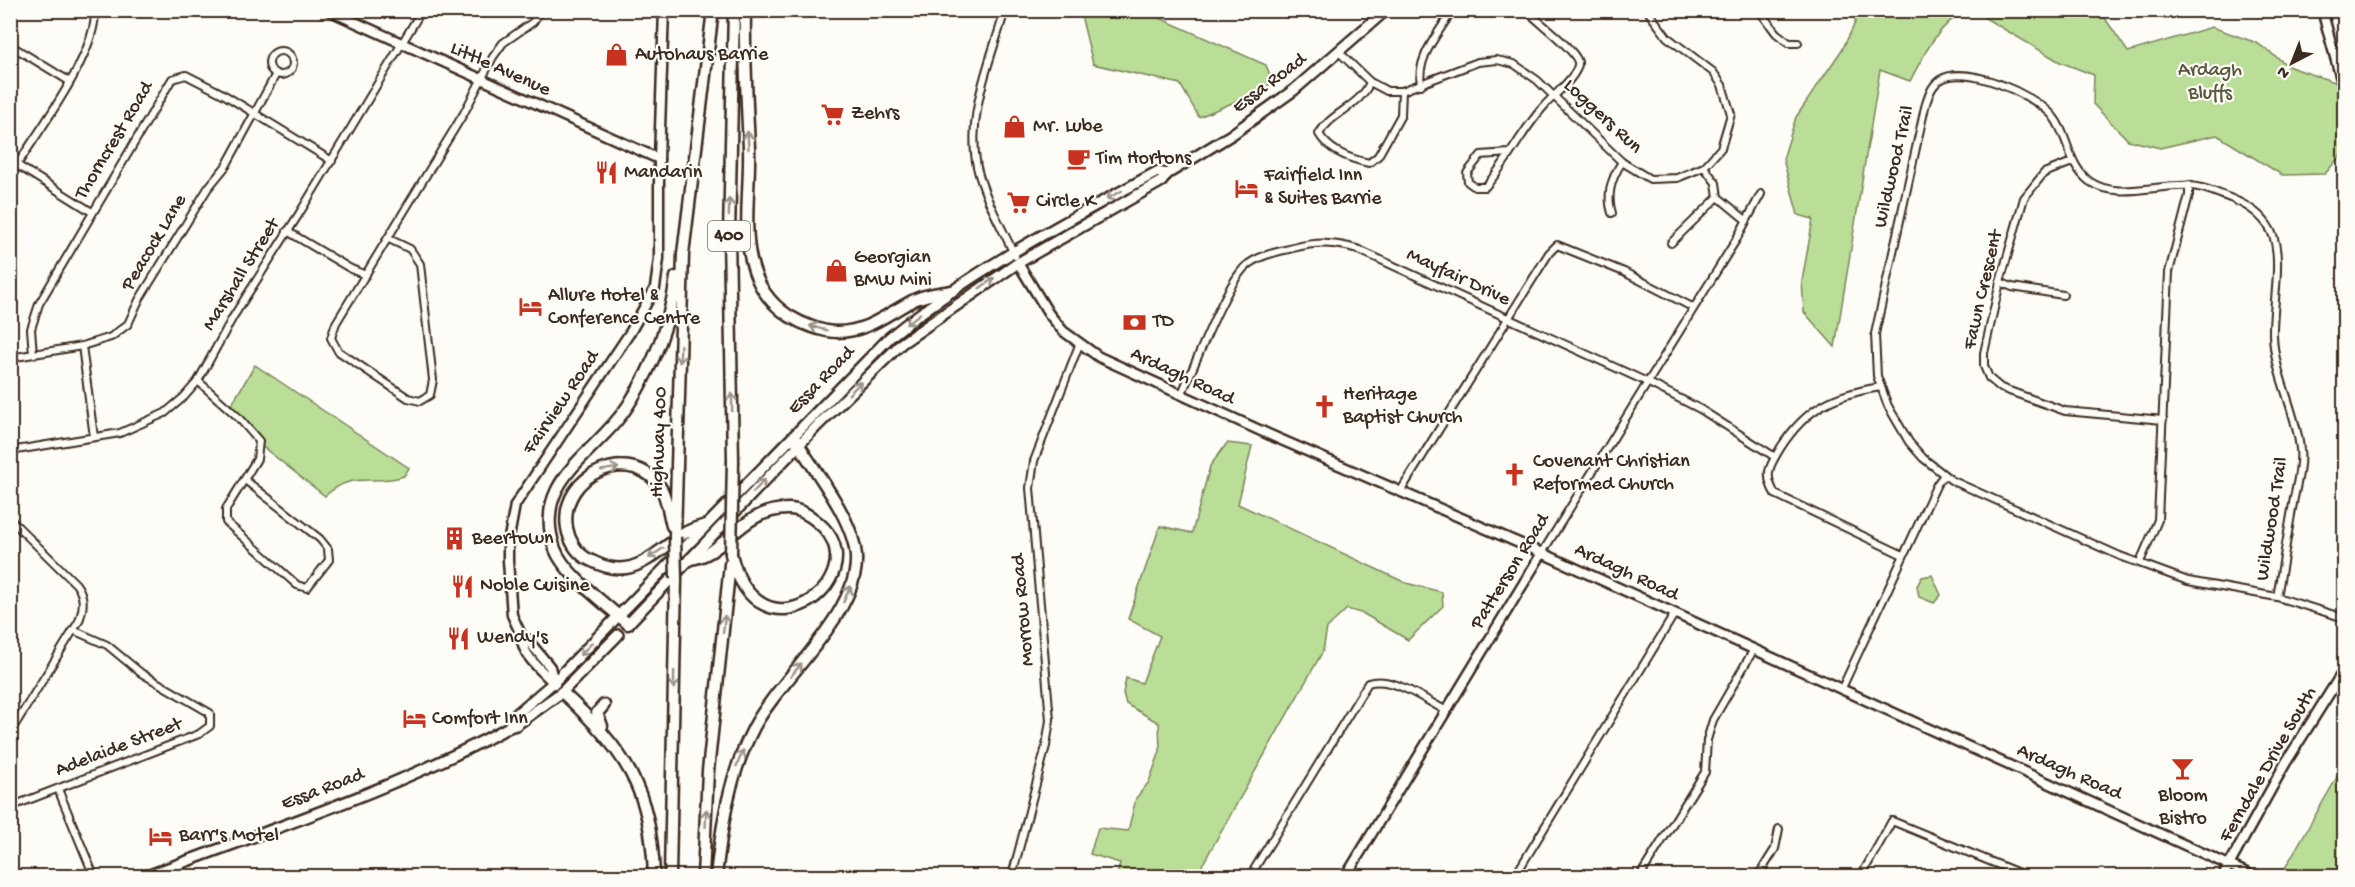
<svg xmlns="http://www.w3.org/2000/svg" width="2355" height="887" viewBox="0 0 2355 887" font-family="'Gochi Hand',sans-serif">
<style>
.green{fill:#badd97;stroke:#7a845a;stroke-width:1.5}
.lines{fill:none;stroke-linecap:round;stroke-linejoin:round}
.street-casing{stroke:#3b2a1e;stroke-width:10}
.secondary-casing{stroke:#3b2a1e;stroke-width:13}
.primary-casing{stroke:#3b2a1e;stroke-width:14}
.highway-casing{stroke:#3b2a1e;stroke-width:15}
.street{stroke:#fdfcf7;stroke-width:6}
.secondary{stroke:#fdfcf7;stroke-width:8}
.primary{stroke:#fdfcf7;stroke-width:9}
.highway{stroke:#fdfcf7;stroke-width:10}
.highway-bridge-casing{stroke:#3b2a1e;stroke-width:15;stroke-linecap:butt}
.highway-bridge{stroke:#fdfcf7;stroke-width:10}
.oneway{stroke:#9c938a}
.labels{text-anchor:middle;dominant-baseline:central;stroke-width:4.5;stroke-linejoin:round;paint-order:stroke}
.shield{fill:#fdfcf7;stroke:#75695f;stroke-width:1.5}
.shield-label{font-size:18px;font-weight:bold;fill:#3b2a1e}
.poi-label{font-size:20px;fill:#3b2a1e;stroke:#fdfcf7;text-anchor:start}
.street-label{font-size:20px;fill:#3b2a1e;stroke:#fdfcf7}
.park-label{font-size:20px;fill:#5b573c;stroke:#fdfcf7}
</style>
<rect width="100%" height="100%" fill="#fdfcf7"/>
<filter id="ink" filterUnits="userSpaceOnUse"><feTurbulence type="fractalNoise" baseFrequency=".0167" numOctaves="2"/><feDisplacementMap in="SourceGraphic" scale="12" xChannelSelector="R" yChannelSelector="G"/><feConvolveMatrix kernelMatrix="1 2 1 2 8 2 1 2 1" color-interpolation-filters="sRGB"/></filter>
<g filter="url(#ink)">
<!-- green -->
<g class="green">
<path d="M1080,11H1144L1266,65L1273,83L1251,95L1199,117L1180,84L1093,64Z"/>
<path d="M1856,11H1965C1937,26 1925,53 1910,81L1880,70L1835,347L1804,312L1802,281L1813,219L1798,215L1783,159L1796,117L1843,48L1855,23Z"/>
<path d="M1973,11H2100L2128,52L2212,27L2257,43L2290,67L2344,85V151L2325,174L2282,175L2217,135L2160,148L2128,140L2093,104L2094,75L2060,62Z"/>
<path d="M255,365L409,468L404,476C372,487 355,469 325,496L259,444L230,407Z"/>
<path d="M1227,443L1252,446L1238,504L1406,583L1442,592L1443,606L1408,640L1364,614L1347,609L1327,628L1323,651L1196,876H1117L1120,863L1090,854L1098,828L1128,831L1136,798L1149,782L1160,751L1159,723L1126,704L1123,693L1126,678L1142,683L1160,636L1128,619L1160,526L1192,533L1210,466Z"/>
<path d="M1932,575L1941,595L1934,603L1919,597L1917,586L1922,577Z"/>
<path d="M2344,765V876H2307L2285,868Z"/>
</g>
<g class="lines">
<defs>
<g id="street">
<path d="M1005,10C991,60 966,114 977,167C984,198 1002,227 1015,256"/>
<path d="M1759,10L1776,33L1789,43H1798"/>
<path d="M10,45L69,81"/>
<circle cx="281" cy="63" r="12"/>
<path d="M1339,52L1370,82L1387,91H1402L1478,62L1497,60L1514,64L1537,80L1622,162L1650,179L1677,178L1704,167L1721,148L1731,114L1722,85L1713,72L1667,37L1647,10"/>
<path d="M1370,82C1360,107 1331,112 1319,134C1329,151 1350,159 1369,163L1378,156L1401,115L1402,91"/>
<path d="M1421,85C1416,59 1437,35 1450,14L1455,10"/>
<path d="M1509,153L1481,155L1467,173L1468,182L1475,187H1485C1508,162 1522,130 1545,105C1553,96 1580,74 1578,62C1575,49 1537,21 1526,10"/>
<path d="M2072,162L2044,173L2024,198L2000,282L1984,353V366L1989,378L2001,388L2065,411L2163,420"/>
<path d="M17,165L92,212"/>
<path d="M1704,167L1716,183L1718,197L1746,220"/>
<path d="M10,176C35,135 97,56 95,10"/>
<path d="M1612,213C1606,195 1612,177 1622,162"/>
<path d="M287,231L351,269L366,275"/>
<path d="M389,239L410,249L420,264L433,380L430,395L420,401L408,398L338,351L331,338L336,323L464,113L493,57L503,43L533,22L541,10"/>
<path d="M1671,243L1718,197"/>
<path d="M2000,282L2012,287L2063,295"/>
<path d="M82,346L94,437"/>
<path d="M33,354L31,329L39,304L172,79L186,75L223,94L332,161"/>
<path d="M10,358L82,346L111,337L128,324L139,300L208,188L226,166L276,74"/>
<path d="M198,381L237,416L259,441L257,459L226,509V522L297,585L307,588L329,560L328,549L320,539L245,480"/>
<path d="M1881,387C1835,394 1807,407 1781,447C1770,466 1763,473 1775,494L1903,555"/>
<path d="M1181,395C1195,366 1225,285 1246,266C1259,255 1277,252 1293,248C1316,242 1334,242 1357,249L1647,382L1700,409L1775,457"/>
<path d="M10,451L120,433L165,413L184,397L198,381L233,317L299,214L422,10"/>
<path d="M1400,492L1549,253L1557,245L1624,272L1692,307"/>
<path d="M10,519L76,584C85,596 84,607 79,621L10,733"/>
<path d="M1542,553L1736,240L1761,194"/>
<path d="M2140,562L2158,520L2169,272L2189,195V185"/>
<path d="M2277,597C2283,564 2288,531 2294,498C2297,483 2302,465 2300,449C2296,410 2274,374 2273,335C2272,307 2284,255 2271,231C2262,214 2247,205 2230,198C2217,193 2205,187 2191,186C2160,183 2116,201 2089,181C2067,164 2069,135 2052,115C2034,95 1965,63 1940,80C1931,86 1928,97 1925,107L1875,334L1877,376L1888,406L1909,442L1923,458L1951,480L2120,556L2188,581L2277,597L2344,618"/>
<path d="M1842,688L1937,484L1944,475"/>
<path d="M58,789L94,876"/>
<path d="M10,807L199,734L210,726V713L141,673L107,645L73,630"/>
<path d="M1012,876L1046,746L1050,720L1030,488L1034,461L1079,345"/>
<path d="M1250,876L1368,683C1392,675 1423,699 1445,710"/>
<path d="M1515,876L1675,613"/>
<path d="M1640,876L1705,772L1707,740L1713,720L1754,649"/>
<path d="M1758,876L1775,849L1779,829"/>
<path d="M1861,876L1892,821L2026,876"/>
</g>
<g id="secondary">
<path d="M328,10L659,159"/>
<path d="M2322,10L2344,90"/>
<path d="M1018,263L1049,314L1063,331L1099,357L1270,435L1542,553L2253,876"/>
<path d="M522,637C521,655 543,672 555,684"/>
<path d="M554,682L550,667L527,639L522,637L512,615L508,561V543L515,505L631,331L655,288L659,259V159L664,10"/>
<path d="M1346,876L1542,553"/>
<path d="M2223,876L2285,764L2344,670"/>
</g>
<g id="primary">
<path d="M628,624L818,425L902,343L1018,263L1162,181L1167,174L1231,135L1294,90L1386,10"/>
<path d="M509,727L513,717L554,682L890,337C973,270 1063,223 1157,172L1167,174"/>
<path d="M147,876C268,830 395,790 509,727L516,725L562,692L618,635"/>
</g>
<g id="highway">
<path d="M745,10C744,56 747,102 749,148C751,207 731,278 789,316C802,324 822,332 837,332C869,332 889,312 916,299C927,294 940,293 952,291"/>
<path d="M733,461L729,235L734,10"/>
<path d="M672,526C669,515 667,500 662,490C635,442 558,473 567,528C569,540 576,552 586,558C599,565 611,570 626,568C647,565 667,544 685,533C691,529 699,527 706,525"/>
<path d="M675,537L683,254L713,10"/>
<path d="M690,559C725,556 741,508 789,509C802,509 815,519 824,528C873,581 758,666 731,554"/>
<path d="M628,624C607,605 564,574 555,549C530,479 597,455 629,404C654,365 670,323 676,277"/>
<path d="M562,692C625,751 651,787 654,876"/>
<path d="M602,726L597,713L604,705"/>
<path d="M670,876L676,579"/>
<path d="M703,876L708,771L730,564"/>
<path d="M716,876C722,824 729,775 754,727C779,679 859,614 856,557C854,518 813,470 794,437"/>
</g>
</defs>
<!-- street casing -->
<use href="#street" class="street-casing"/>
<!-- secondary casing -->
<use href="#secondary" class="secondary-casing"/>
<!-- primary casing -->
<use href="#primary" class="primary-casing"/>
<!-- highway casing -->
<use href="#highway" class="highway-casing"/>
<!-- street -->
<use href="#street" class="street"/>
<!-- secondary -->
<use href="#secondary" class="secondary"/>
<!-- primary -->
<use href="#primary" class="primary"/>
<!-- highway -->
<use href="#highway" class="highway"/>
<defs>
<g id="highway-bridge">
<path d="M675,537L676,579"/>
<path d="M731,554L733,461"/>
</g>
</defs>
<!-- highway-bridge casing -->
<use href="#highway-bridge" class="highway-bridge-casing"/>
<!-- highway-bridge -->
<use href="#highway-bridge" class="highway-bridge"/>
</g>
<!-- one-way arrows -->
<defs><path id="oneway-shaft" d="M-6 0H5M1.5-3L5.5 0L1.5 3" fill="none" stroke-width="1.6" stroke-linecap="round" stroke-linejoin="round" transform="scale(1.5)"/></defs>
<g class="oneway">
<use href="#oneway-shaft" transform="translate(748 140) rotate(-93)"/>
<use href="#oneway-shaft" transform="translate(1114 195) rotate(152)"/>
<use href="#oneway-shaft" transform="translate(729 207) rotate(-89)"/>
<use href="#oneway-shaft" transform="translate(987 283) rotate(-35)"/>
<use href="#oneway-shaft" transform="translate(913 319) rotate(142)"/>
<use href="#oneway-shaft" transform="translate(818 328) rotate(-165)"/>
<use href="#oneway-shaft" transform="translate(680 354) rotate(92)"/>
<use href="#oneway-shaft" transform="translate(855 388) rotate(-45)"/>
<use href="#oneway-shaft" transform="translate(732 402) rotate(-91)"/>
<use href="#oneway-shaft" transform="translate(610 469) rotate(-9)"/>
<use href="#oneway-shaft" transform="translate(759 486) rotate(-47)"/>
<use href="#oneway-shaft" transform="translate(656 553) rotate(146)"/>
<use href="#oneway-shaft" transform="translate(847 594) rotate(-66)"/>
<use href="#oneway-shaft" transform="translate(724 624) rotate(-84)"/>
<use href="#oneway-shaft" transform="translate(586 649) rotate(134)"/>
<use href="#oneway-shaft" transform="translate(796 670) rotate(-51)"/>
<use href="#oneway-shaft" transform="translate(674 680) rotate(91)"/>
<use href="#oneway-shaft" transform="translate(740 758) rotate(-67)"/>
<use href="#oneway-shaft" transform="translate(706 818) rotate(-87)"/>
</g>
</g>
<!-- icons -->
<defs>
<symbol id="shop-bare" viewBox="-9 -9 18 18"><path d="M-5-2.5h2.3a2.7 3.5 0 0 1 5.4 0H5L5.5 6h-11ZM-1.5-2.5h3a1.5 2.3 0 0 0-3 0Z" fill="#c8321e" stroke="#fdfcf7" stroke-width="2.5" paint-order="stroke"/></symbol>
<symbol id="supermarket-bare" viewBox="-9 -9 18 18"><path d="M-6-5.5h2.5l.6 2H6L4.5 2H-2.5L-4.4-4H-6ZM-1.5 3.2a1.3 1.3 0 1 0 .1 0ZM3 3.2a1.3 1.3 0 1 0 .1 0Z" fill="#c8321e" stroke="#fdfcf7" stroke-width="2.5" paint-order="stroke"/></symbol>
<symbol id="cafe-bare" viewBox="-9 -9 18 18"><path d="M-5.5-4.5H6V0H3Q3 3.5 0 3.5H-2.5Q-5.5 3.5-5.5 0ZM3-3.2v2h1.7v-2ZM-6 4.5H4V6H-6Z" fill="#c8321e" stroke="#fdfcf7" stroke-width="2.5" paint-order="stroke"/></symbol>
<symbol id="restaurant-bare" viewBox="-9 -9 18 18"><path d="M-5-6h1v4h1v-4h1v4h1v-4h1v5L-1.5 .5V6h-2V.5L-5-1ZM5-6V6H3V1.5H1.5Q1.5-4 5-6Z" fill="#c8321e" stroke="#fdfcf7" stroke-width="2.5" paint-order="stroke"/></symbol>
<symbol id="hotel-bare" viewBox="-9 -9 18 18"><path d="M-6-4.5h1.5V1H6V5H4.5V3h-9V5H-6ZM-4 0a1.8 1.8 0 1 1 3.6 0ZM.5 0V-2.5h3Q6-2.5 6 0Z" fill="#c8321e" stroke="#fdfcf7" stroke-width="2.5" paint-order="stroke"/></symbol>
<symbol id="bank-bare" viewBox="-9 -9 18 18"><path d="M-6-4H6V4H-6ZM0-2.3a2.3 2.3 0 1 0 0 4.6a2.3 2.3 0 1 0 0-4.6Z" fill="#c8321e" stroke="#fdfcf7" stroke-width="2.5" paint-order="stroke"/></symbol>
<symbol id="church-bare" viewBox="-9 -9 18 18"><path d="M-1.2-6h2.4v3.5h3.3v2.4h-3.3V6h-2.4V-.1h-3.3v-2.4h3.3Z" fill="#c8321e" stroke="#fdfcf7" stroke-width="2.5" paint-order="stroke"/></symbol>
<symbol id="building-bare" viewBox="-9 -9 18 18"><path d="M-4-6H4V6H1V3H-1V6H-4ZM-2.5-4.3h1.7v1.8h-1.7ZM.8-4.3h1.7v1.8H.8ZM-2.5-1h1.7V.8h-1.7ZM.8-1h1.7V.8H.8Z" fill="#c8321e" stroke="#fdfcf7" stroke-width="2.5" paint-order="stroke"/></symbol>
<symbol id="bar-bare" viewBox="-9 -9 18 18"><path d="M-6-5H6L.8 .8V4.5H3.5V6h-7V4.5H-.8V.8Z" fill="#c8321e" stroke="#fdfcf7" stroke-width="2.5" paint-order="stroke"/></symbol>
</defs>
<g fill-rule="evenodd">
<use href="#shop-bare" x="600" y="38" width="33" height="33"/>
<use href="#supermarket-bare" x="816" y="98" width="33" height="33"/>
<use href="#shop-bare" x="998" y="110" width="33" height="33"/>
<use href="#cafe-bare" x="1062" y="142" width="33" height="33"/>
<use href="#restaurant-bare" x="590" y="156" width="33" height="33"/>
<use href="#hotel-bare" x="1230" y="172" width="33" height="33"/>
<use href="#supermarket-bare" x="1002" y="186" width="33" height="33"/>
<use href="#shop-bare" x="820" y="254" width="33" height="33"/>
<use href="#hotel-bare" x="514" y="290" width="33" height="33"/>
<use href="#bank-bare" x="1118" y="306" width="33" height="33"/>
<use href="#church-bare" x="1308" y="390" width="33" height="33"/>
<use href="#church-bare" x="1498" y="458" width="33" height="33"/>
<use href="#building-bare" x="438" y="522" width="33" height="33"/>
<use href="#restaurant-bare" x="446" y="570" width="33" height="33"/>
<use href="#restaurant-bare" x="442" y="622" width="33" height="33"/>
<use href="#hotel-bare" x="398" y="702" width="33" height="33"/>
<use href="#bar-bare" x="2166" y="752" width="33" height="33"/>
<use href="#hotel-bare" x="144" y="820" width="33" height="33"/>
</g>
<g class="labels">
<!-- shield labels -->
<rect class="shield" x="708" y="221" width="42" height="30" rx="4.5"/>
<g class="shield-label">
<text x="729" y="236">400</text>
</g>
<!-- poi labels -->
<g class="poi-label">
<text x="635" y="55">Autohaus Barrie</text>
<text x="851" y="114">Zehrs</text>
<text x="1033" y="127">Mr. Lube</text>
<text x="1096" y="159">Tim Hortons</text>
<text x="624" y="173">Mandarin</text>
<text x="1264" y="176">Fairfield Inn<tspan x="1264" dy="23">&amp; Suites Barrie</tspan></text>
<text x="1036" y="202">Circle K</text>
<text x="854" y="258">Georgian<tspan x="854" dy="23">BMW Mini</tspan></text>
<text x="548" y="296">Allure Hotel &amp;<tspan x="548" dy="23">Conference Centre</tspan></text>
<text x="1153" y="322">TD</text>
<text x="1343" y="395">Heritage<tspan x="1343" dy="23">Baptist Church</tspan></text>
<text x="1533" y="462">Covenant Christian<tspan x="1533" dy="23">Reformed Church</tspan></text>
<text x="472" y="539">Beertown</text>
<text x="480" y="586">Noble Cuisine</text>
<text x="477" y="638">Wendy's</text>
<text x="432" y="719">Comfort Inn</text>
<text x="2183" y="796" text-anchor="middle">Bloom<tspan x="2183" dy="23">Bistro</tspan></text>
<text x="179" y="836">Barr's Motel</text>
</g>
<!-- street labels -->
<g class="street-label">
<text transform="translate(500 70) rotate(24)">Little Avenue</text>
<text transform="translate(1270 84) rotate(-37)">Essa Road</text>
<text transform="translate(1602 117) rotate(43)">Loggers Run</text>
<text transform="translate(115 141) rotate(-59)">Thorncrest Road</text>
<text transform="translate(1895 167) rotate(-77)">Wildwood Trail</text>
<text transform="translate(155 243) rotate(-59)">Peacock Lane</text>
<text transform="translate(242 275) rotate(-58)">Marshall Street</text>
<text transform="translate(1458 278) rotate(25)">Mayfair Drive</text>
<text transform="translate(1984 290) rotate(-77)">Fawn Crescent</text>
<text transform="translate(1182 377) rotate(25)">Ardagh Road</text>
<text transform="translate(822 381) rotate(-46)">Essa Road</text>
<text transform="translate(562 403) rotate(-56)">Fairview Road</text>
<text transform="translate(660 442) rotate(-88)">Highway 400</text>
<text transform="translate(2273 519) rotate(-81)">Wildwood Trail</text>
<text transform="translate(1511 572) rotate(-58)">Patterson Road</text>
<text transform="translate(1626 573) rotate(25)">Ardagh Road</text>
<text transform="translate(1024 610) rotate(-95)">Morrow Road</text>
<text transform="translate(119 748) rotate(-21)">Adelaide Street</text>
<text transform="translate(2269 765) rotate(-60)">Ferndale Drive South</text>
<text transform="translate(2069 773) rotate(24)">Ardagh Road</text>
<text transform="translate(323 790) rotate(-21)">Essa Road</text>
</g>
<!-- park labels -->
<g class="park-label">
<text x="2210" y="71">Ardagh<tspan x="2210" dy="23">Bluffs</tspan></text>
</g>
</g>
<!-- margin -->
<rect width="2355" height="887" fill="none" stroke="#fdfcf7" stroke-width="36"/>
<rect x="18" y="18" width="2319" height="851" fill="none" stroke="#3b2a1e" stroke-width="2" filter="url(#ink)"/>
<!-- north arrow -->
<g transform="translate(2292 63) rotate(222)" stroke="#fdfcf7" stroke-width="4.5" paint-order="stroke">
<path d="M0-4.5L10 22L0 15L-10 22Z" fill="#3b2a1e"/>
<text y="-9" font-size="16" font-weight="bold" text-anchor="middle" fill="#3b2a1e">N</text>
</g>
</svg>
